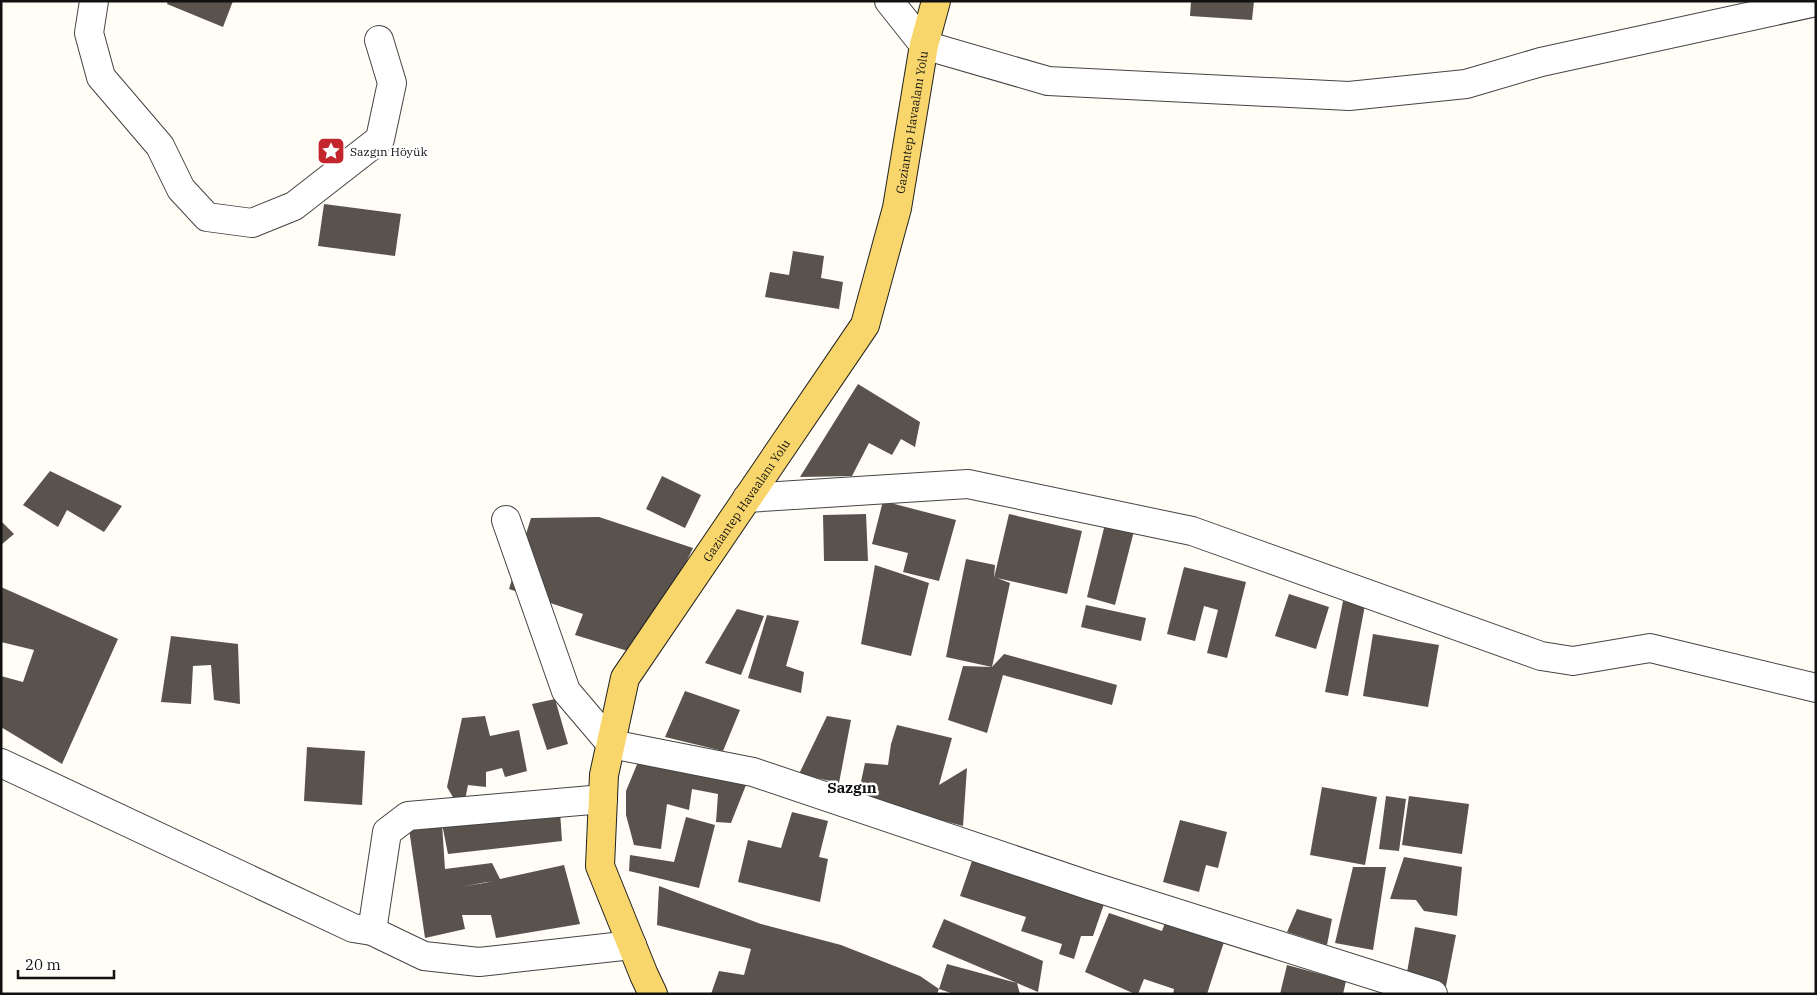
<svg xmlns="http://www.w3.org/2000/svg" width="1817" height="995" viewBox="0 0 1817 995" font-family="'IBM Plex Serif',serif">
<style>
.building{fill:#5a524d;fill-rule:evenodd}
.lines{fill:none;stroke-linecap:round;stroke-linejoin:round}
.minor-casing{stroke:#444;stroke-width:30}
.major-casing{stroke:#222;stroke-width:30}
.minor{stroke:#fff;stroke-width:28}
.major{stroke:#f9d66b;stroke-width:28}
.labels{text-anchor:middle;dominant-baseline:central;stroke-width:5;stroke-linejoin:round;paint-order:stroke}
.street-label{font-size:12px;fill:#111;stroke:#fff}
.poi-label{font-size:12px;fill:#111;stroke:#fff;text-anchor:start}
.quarter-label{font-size:15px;font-weight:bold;fill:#111;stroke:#fff}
</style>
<rect width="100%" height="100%" fill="#fffdf5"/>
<!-- building -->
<g class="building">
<path d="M168,1H233L223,27L167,4Z"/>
<path d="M1191,1H1254L1252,20L1190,16Z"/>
<path d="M324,204L401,214L395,256L318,246Z"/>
<path d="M793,251L824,256L821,278L843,282L839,309L765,297L770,272L789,275Z"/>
<path d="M858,384L920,422L915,447L901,439L892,455L869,443L852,476L800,477Z"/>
<path d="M50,471L122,506L104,532L67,510L58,527L23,505Z"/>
<path d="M662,476L701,495L685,528L646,509Z"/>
<path d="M883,501L956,520L939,581L903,572L908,553L872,544Z"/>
<path d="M866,514L868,561H824L823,515Z"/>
<path d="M1009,514L1082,531L1067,594L997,578L1010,583L992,667L1004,654L1117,685L1112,705L1003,675L987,733L948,720L963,666L992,667L946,657L966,559L995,565L994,578Z"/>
<path d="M599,517L693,548L641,655L575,635L583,614L509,589L531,518Z"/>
<path d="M1,521L14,534L1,545Z"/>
<path d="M1105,524L1134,531L1115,605L1087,597Z"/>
<path d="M875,565L929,583L911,656L861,644Z"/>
<path d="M1184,567L1246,582L1227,658L1207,653L1218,610L1204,606L1195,641L1167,634Z"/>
<path d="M1,587L118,639L62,764L1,727V676L23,682L34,650L1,642Z"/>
<path d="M1289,594L1329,607L1316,649L1275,636Z"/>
<path d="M1343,601L1365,605L1348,696L1325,692Z"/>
<path d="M1086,605L1146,618L1141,641L1081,627Z"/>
<path d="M737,609L764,616L741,675L705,663Z"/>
<path d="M767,615L799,621L786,666L804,672L801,693L748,678Z"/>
<path d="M1373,634L1439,645L1428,707L1363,696Z"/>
<path d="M171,636L238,644L240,704L214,700L211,665L193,666L191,704L161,702Z"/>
<path d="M685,691L740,710L723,751L665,737Z"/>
<path d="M555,699L568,744L547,750L532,704Z"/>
<path d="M485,716L490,736L519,730L527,771L505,777L502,768L486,772V787L468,785L465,800L454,799L447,787L462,718Z"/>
<path d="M827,716L851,720L839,783L799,774Z"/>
<path d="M897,725L952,738L939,785L967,768L963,826L877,803L859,791L865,763L888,765L891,744Z"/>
<path d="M307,747L365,751L362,805L304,801Z"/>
<path d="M638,762L682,772L685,768L746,785L731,823L716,822L718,794L692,789L689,810L667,804L661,849L634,845L626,815V791Z"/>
<path d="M1322,787L1377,797L1365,865L1310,855Z"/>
<path d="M1386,796L1406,799L1399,851L1379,849Z"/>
<path d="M1409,796L1469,804L1462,854L1402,845Z"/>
<path d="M560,811L562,841L448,854L442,824L445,869L492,863L500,879L564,865L580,924L496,938L491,915H462L465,929L425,938L409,829L442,824ZM493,881L484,883L460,887Z"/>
<path d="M792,812L828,821L819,857L828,859L820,902L738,882L748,840L781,848Z"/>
<path d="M686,817L715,825L699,888L629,871L630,855L674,862Z"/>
<path d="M1180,820L1227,832L1218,868L1206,865L1199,892L1163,882Z"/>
<path d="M1404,857L1462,867L1457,916L1424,911L1416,900L1390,899Z"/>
<path d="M973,858L1105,901L1093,936H1081L1074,959L1059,954L1062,944L1021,931L1026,917L960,896Z"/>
<path d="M1353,867H1386L1373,950L1335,943Z"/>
<path d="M659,886L761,924L841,945L920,976L939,989L937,994H711L719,971L744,975L751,949L657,925Z"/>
<path d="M1297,909L1332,919L1327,945L1287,932Z"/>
<path d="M1109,913L1162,931L1166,920L1224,942L1207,994H1173L1174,989L1144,979L1138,994H1135L1085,972Z"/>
<path d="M944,919L1043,961L1038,992L1017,983L1020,994H954L939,989L947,964L1017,983L932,947Z"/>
<path d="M1415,927L1456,935L1446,986L1406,978Z"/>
<path d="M1287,965L1346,981L1343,994H1280Z"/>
</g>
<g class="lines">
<defs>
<g id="minor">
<path d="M94,1L89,33L101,77L160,146L181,189L207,217L252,223L294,206L380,139L392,83L379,40"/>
<path d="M889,1L924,45L1048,81L1349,96L1466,84L1541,62L1816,2"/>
<path d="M747,498L968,484L1192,531L1541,656L1573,661L1650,648L1816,688"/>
<path d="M506,520L566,691L611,744L753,772L1091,886L1433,994"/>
<path d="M1,763L353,928L372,931L424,956L479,962L632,945"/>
<path d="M372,931L387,832L408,816L603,799"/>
</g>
<g id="major">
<path id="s1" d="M653,994L644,975L600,866L604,775L625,678L865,325L897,208L924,45L936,1"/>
</g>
</defs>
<!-- minor casing -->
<use href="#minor" class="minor-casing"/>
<!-- major casing -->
<use href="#major" class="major-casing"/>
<!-- minor -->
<use href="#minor" class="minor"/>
<!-- major -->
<use href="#major" class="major"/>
</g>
<!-- icons -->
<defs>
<symbol id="sight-square" viewBox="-11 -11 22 22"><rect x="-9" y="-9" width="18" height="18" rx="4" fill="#c4262e" stroke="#fff"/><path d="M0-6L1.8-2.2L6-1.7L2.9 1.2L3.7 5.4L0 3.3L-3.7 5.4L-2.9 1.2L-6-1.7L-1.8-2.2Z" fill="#fff"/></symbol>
</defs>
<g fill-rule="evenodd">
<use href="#sight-square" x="315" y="135" width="32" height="32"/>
</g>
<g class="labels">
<!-- street labels -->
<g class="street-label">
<text stroke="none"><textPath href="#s1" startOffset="964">Gaziantep Havaalanı Yolu</textPath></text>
<text stroke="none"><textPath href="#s1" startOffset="544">Gaziantep Havaalanı Yolu</textPath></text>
</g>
<!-- poi labels -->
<g class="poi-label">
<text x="350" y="151">Sazgın Höyük</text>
</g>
<!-- quarter labels -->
<g class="quarter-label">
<text x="852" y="787">Sazgın</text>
</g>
</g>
<!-- border -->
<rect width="1817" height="995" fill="none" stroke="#111111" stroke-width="5"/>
<!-- scale -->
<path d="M18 970v8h96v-8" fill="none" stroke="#111111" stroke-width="2.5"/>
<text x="25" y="970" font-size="15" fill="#111111" stroke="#ffffff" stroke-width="4" paint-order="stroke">20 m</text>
</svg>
